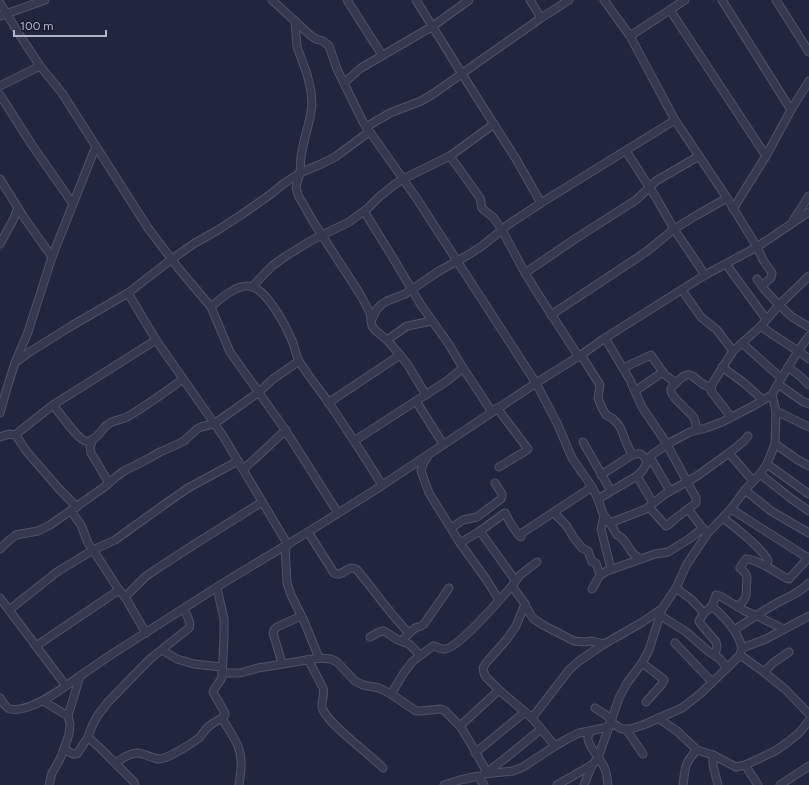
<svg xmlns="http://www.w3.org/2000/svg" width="809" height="785" viewBox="0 0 809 785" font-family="Figtree,sans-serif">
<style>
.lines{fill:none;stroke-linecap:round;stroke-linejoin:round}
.street-casing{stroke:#505369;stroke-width:9}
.street{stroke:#35384e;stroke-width:7}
</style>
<rect width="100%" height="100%" fill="#21253e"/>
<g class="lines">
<defs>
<g id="street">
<path d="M272,0L310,35L316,39L323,41L329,46L337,69L363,122L417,199L536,383L557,423L572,458L592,487L598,499L603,514L610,523L617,535C628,539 628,554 641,559"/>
<path d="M347,0L382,55"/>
<path d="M416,0L462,74L516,159L541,203L675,120"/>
<path d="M530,0L541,18"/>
<path d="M604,0L630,36L675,120L727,198L757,247L763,260L772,273L771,278L762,286"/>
<path d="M722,0L791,110"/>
<path d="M776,0L809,52"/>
<path d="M0,3L19,34L40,66L62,93L148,228L179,269L211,307L230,352L284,428L338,513"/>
<path d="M670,10L766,156"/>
<path d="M0,16L45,0"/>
<path d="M295,21L297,47L307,74L311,91L312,105L310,118L305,137L301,156L300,173L296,187L298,195L314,223L360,294L370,313L372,326L375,330L387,340L400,355L408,365L426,395"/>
<path d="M630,36L685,0"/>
<path d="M344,83L361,68L433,26L469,0"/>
<path d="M0,86L40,66"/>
<path d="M0,95L32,145L73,204"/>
<path d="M366,127L390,113L421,101L433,94L541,18L569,0"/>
<path d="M626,151L655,196L674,229L705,275"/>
<path d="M450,156L480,198L482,208L485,211L493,217L502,230L525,273L538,294L579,357"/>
<path d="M0,179L23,216L52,257"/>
<path d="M733,209L766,156L791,110L809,81"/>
<path d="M364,211L390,253L421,305L448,343L463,368L492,412"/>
<path d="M793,221L809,196"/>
<path d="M0,244L13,220L18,208"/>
<path d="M726,264L766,319"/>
<path d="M525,273L575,239L636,200L656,181L699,156"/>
<path d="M757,279L764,289L775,301L792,317L809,327"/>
<path d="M252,287L272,266L286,256L312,240L349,222L368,208L379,197L394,185L403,179L450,156L494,124"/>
<path d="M682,290L701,317L717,330L733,351"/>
<path d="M128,293L156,340L223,436L288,545"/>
<path d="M211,307C221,298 239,282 253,287C269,293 287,328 293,343C295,349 296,355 299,361C301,365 305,369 307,373C314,383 322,393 329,403C347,430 365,457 382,485"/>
<path d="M551,315L646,252L674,229L697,215L727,198"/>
<path d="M371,321L377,309L382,304L387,301L405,294L439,271L468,255L482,246L509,224L541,203"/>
<path d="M761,326C776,338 794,347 809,359"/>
<path d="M605,338L630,380L642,407L665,441L696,498V503L688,509L707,534"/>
<path d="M387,340L407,326L432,321"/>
<path d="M742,343L781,378"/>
<path d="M581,355L600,385L598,398L602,408L606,415L612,418L618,424L621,429L626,442L632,455"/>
<path d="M15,363L28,353L73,325L128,293L172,259L195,243L218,230L241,215L271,194L283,184L300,173L321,164L335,157L369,132"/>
<path d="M722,367L744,383L763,400"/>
<path d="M788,367L801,377L809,385"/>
<path d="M623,368L651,355L664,374L676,383"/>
<path d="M778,384L802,401L809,404"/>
<path d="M635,391L663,372"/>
<path d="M416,401L443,444"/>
<path d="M328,403L400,355"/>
<path d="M53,405C59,412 78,440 86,441C95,443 101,430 107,425C113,420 121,420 127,417C146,406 165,392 183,379"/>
<path d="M497,408L528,449L524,452L499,467"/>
<path d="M776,411L809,427"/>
<path d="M0,413L6,391L15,363L28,332L52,257L96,146"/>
<path d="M731,417L711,391V387L714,381L733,351L761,326L779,305L809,276"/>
<path d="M697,430C696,427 696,422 694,418C690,411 669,397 671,389C672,385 677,382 679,380C689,371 691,375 700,382C703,385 707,386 711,388"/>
<path d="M15,435L53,405L156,340"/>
<path d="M0,437L9,434L15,435L17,437L27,452L60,490L77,507"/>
<path d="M93,439L90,447L91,453L109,483"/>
<path d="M354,441L447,381L463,368"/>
<path d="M583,442L611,491"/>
<path d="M775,444L798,460L809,466"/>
<path d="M729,453L744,441L748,436"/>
<path d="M429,454L423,464L421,471L429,493L460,543L486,579L499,600"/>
<path d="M650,457L670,491"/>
<path d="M767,464L809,494"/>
<path d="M243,469C258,457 271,443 286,430"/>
<path d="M760,474L789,497L809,511"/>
<path d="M601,475L632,455C641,452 642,454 647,461"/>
<path d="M637,476L653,503"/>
<path d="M745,490L771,511L809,533"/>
<path d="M598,499L637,476L643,470L650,457L653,454L671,442L690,432L706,428L722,422L753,406L772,395"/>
<path d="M649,507L666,526L668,525L676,518L688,509"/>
<path d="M731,509L808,558"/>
<path d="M71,511L81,525L88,543L93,550L119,590L125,597L146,633"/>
<path d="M554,513L566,525L574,538L582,548L588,551L592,562L596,563L600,575"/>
<path d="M604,516L601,529L611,569"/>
<path d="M723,518C734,526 764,550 768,561L766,566"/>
<path d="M610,523L646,509L665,494L697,476L729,453L753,481"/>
<path d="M451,528L463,520L477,517L501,499L502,496V494L495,483"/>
<path d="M480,531L515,580"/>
<path d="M308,532L334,573C344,578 347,563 357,570C375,591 390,614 409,633"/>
<path d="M519,535L592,487"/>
<path d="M460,543L480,531L505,513C509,521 514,531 521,537"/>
<path d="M285,546L287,583L291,595L304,621L319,658"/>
<path d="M0,549L7,542L16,535L21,534L38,531L50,525L103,488L117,476L124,471L144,461L160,452L176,445L184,441L197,429L201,427L214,424L259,392L273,379L299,361"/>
<path d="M537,562L520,575L512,586L525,604L530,614L534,619L543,625L574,641L585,642L592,641L604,644L641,623L662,609"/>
<path d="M217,588L224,619V638L222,677C220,683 215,686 213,692L225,713V715L222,718C227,727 234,737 238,746C243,759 241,772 239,785"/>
<path d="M676,588L692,600L704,613"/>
<path d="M592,589L600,575L607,571L655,554L668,552L689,539L703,528"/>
<path d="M125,597L145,577L155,570L195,544L262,502"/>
<path d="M0,598L66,686"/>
<path d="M525,604L516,626L507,639L486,663L483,668L484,673L486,677L499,690L532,718L555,746L567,739L579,733L609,727"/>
<path d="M712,606C725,618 738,631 742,648"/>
<path d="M738,607L744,600L746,595L747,577L745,573L740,568L741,566L746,559C754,558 778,573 786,578L789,579L809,557"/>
<path d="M9,610L57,572L93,550L115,540L165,504L188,488L238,461"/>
<path d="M661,616L685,631L708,651L720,659L727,668"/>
<path d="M734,630C749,621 762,611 777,603C790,596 798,594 809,583"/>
<path d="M370,637L379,632L384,631L398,640L409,644L420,655"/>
<path d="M401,641L415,628L421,626L424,624L449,588"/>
<path d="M675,643L712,682"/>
<path d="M36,646L119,590"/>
<path d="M162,650L177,659L194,664L222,667"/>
<path d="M740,655L764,672L786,690L809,714"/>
<path d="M715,656L717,646L716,642L700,623L699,621L704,613L712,606L716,595L720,596L745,611L757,616L784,629"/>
<path d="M308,659L323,688C325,695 321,701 322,707C325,722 371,755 383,768"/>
<path d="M282,663L273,633L274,630L277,627L301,616"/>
<path d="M642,663L658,675L664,680L662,684L646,702"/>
<path d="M764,672L773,663L789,652"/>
<path d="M222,673H240L258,668L319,658L331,659L337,662L355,681L363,685L379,688L391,694L416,711H421L440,709L444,710L460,726L499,690"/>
<path d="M391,694L405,671L413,661L433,646C437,646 440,650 445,649C460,647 500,599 512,586"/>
<path d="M0,698C2,701 6,708 10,709C29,714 65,687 80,676"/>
<path d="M43,701L68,716"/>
<path d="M595,708L612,719"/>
<path d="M532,718L569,670L579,661L604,644"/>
<path d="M658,718L677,731L697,750L713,755L736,767L745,765L752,762L775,751L788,742L799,733L809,721"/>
<path d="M610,722L622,729H630L643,725L682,708L700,694L727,668L740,655L742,648L766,639L809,616"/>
<path d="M460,726C470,741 478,757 487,772L484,774L513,771L523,767L555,746"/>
<path d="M626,729L643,754"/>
<path d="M591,731C590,732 588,735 588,737C586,743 601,760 604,767C607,772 607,779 608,785"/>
<path d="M88,737L102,750L134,782L135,785"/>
<path d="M64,749L73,754H77L88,737L92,726L98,715L108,702L150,659L189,628C192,622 186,615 184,609"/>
<path d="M475,753L525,712"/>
<path d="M713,755V765L718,785"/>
<path d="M115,763C122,759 129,753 137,753C147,753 155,762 164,758C173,755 191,744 199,738C202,735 204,731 207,728C211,724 217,721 222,718"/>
<path d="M745,765L758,785"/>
<path d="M487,772L507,757L541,729"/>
<path d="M49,785L52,773L60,759L64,749L69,734L70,724L68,716L80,676L109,656L225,582L308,532L375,490L536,383L581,355L605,338L705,275L757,247L809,212"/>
<path d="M444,785L460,780L478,776L484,785"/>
<path d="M557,785L592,765"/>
<path d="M584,785L592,765L598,758L619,698L627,683L642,663L649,650L662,609L676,588L687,564L707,534L731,509L745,490L760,474L767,464L775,444L776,411L772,395L775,389L798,351L809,336"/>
<path d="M683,785C685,768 685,762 697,750"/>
<path d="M780,785L809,766"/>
</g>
</defs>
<!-- street casing -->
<use href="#street" class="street-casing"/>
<!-- street -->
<use href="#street" class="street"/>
</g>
<!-- scale -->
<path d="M14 30v6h92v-6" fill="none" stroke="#b1b3c9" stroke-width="2"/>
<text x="20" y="30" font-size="12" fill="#b1b3c9" stroke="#1a1d33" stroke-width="3" paint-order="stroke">100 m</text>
</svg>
